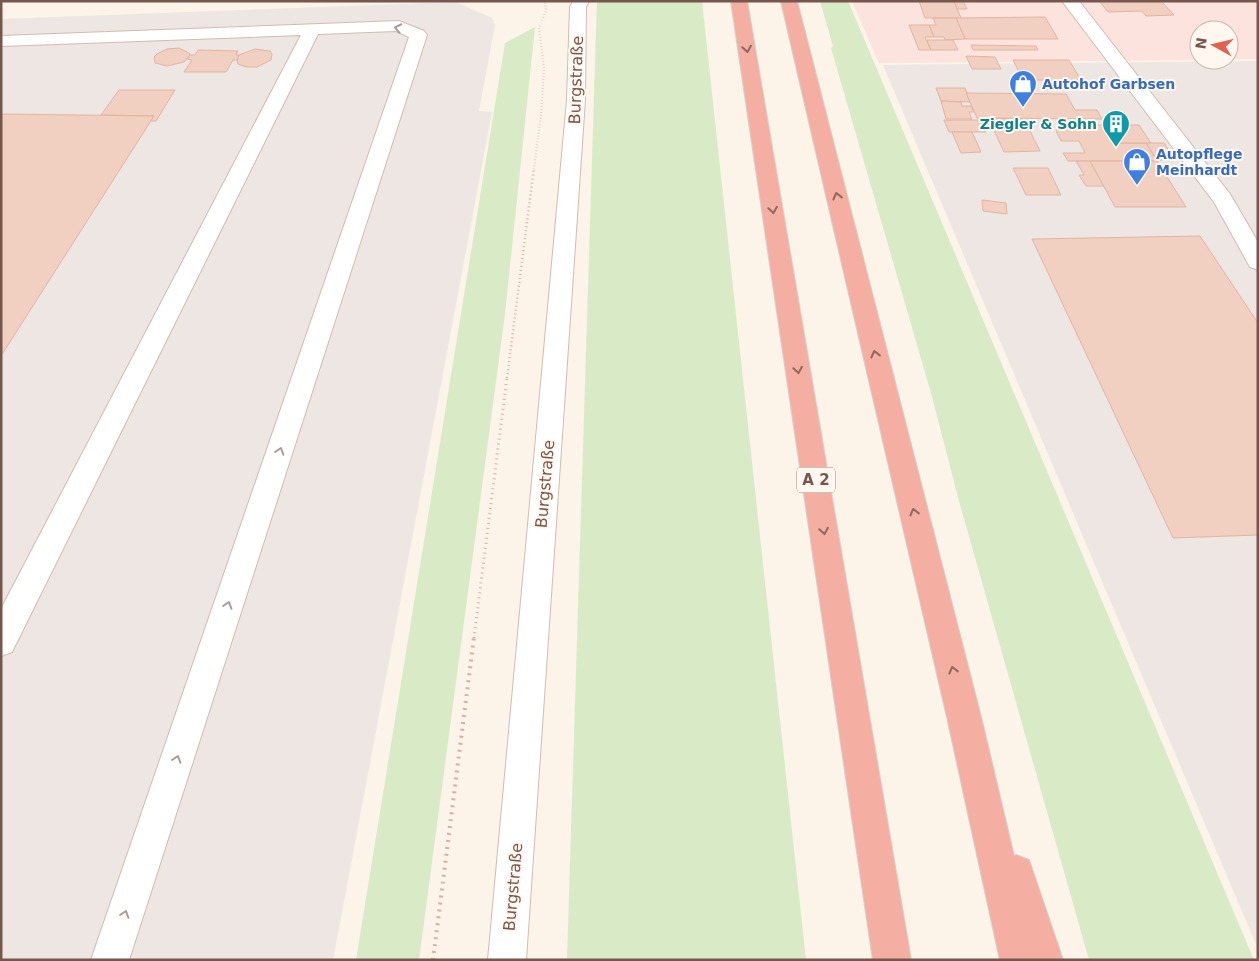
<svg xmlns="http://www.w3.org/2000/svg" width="1259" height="961" viewBox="0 0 1259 961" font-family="'DejaVu Sans',sans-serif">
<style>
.commercial{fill:#fce3dd}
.industrial{fill:#ede6e2}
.green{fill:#d9eac7}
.building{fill:#f1cfc1;stroke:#e3b4a2}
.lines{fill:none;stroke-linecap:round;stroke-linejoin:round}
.minor-casing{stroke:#d1bcb1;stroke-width:2}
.highway-casing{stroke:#d9d0cd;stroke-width:2}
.path-far3{stroke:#d6b2a4;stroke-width:2;stroke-dasharray:0.5 2.5;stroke-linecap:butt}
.path-far2{stroke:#d6b2a4;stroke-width:2.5;stroke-dasharray:1 3;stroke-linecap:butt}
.path-far1{stroke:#d6b2a4;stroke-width:3;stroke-dasharray:1 4;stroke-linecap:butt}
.path{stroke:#d6b2a4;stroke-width:4;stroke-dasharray:2 5;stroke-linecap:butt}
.minor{fill:#fff;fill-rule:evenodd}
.highway{fill:#f4aea2;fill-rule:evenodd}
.oneway{stroke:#ad9a94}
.oneway2{stroke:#90685e}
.labels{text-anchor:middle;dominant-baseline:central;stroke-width:4;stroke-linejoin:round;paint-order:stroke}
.far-shop-label{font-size:14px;font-weight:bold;fill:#366cbe;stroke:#fff7f0;text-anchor:start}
.far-culture-label{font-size:14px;font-weight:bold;fill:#0d838f;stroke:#fff7f0;text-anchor:end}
.shield{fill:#fff7f0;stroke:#a0877e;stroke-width:1}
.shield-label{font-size:15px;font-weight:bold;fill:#77574d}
.street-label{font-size:16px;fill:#77574d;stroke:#fff7f0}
</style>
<rect width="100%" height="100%" fill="#fcf3e9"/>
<!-- commercial -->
<path class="commercial" d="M852,1H1258V59H1229V30H1199V60L879,63Z"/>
<!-- industrial -->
<g class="industrial">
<path d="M456,2L492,18L495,25L479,111L492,112L333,960H1V19Z"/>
<path d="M1258,61V949L883,65Z"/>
</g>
<!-- green -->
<g class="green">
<path d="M597,1H702L806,960H567Z"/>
<path d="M820,1H848L1254,960H1089L959,501L931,393L831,48L833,46Z"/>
<path d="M535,27L505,314L419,960H356L505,43Z"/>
</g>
<!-- building -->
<g class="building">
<path d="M919,1H954L961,18H925Z"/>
<path d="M954,1H963L967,9H957Z"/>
<path d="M1099,1H1161L1174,15L1146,16L1142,11L1108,12Z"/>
<path d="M1045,17L1058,39H965L956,18Z"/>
<path d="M933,18H956L965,39L945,40L944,37H934L929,25H936Z"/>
<path d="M909,25H929L934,37H925L931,50H919Z"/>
<path d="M927,40H953L958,50H931Z"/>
<path d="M971,45L1036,46L1038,50H973Z"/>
<path d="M179,48L189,53L190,55L184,62L167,66L155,63L154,57L157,54L167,49Z"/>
<path d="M255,49L270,51L272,54L271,60L257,67H246L238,64L237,60L239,55Z"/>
<path d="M198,50L238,51L236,55H239L237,60H233L226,72H184L192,60L187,59L190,55H195Z"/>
<path d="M966,56L995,57L1001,69H972Z"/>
<path d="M1013,60H1069L1081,80H1023Z"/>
<path d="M936,88H965L970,102L941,101Z"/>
<path d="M119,90H175L156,121H150L154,116L101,115Z"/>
<path d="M966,93L1066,94L1075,110H1097L1102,119L977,118Z"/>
<path d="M941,101L961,102L962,106H971L974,112H969L972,119H946Z"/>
<path d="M1,114L154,116L1,356Z"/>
<path d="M980,118L1024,119L1027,125L984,126Z"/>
<path d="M944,120H981L986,132H949Z"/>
<path d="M1027,125L1040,151L1004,152L992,126Z"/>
<path d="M1070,125H1104L1115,143H1146L1157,161H1068L1063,153H1085L1079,141H1061L1056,131L1059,127H1072Z"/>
<path d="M1104,125H1139L1151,143H1115Z"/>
<path d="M952,132H972L981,152L961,153Z"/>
<path d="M1146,143H1164L1175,160H1157Z"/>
<path d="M1076,161H1090L1104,186H1086L1079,175H1084Z"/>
<path d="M1090,161H1157L1186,207H1115Z"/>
<path d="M1013,168H1048L1061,195H1026Z"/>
<path d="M982,200L1006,203L1007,214L983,211Z"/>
<path d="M1200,236L1258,323V535L1173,538L1032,239Z"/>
</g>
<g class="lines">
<defs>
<g id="minor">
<path d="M573,1H589L586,7L585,100L526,960H488L567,100L570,7Z"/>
<path d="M1062,1H1079L1230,194L1258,242V270L1250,267L1214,202Z"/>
<path d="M399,21L424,31L427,35L129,960H91L409,37L396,31L318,34L12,652L1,656V609L301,35L1,46V36Z"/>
</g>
<g id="highway">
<path d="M731,1H747L911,960H873Z"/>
<path d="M781,1H797L981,717L1014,856L1016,855L1029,860L1063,960H1000L947,717Z"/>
</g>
</defs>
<!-- minor casing -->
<use href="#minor" class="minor-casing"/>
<!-- highway casing -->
<use href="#highway" class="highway-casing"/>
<!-- path-far3 -->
<path class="path-far3" d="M534,169L541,114L544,68L539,28L546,11L545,1"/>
<!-- path-far2 -->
<path class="path-far2" d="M507,378L534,168"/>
<!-- path-far1 -->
<path class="path-far1" d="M474,638L507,377"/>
<!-- path -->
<path class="path" d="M433,960L474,637"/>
<!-- minor -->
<use href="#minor" class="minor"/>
<!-- highway -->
<use href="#highway" class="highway"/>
</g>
<!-- one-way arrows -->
<defs><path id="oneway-chevron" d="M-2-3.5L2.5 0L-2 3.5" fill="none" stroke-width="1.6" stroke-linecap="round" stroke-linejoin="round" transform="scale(1.25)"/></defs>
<g class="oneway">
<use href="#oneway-chevron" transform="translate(398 28) rotate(-168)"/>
<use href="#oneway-chevron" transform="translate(280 451) rotate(-72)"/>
<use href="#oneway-chevron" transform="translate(228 605) rotate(-72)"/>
<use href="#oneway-chevron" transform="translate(177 759) rotate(-72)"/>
<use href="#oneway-chevron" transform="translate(125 914) rotate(-72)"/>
</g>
<g class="oneway2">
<use href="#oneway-chevron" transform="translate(747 49) rotate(81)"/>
<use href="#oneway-chevron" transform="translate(837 196) rotate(-104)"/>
<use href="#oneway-chevron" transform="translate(773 210) rotate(81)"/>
<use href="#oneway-chevron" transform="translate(875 354) rotate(-104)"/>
<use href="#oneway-chevron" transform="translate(798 370) rotate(81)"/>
<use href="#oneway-chevron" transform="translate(914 512) rotate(-104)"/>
<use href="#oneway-chevron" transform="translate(824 531) rotate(81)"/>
<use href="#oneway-chevron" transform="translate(953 670) rotate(-104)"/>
</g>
<!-- icons -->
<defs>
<symbol id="shop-pin" viewBox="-11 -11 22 30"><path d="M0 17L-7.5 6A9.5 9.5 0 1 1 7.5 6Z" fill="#3f7fe0" stroke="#fff7f0"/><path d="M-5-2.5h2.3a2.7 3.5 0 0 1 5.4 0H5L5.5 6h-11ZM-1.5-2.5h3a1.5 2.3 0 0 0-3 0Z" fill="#fff"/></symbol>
<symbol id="building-pin" viewBox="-11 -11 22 30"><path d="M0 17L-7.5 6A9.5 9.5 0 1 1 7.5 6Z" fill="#0f9aa8" stroke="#fff7f0"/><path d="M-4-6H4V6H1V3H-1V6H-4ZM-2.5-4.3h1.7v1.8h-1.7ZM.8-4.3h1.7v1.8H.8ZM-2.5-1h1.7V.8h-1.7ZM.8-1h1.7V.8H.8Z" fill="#fff"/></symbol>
</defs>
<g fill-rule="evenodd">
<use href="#shop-pin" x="1007" y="68" width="32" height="43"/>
<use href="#building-pin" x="1100" y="108" width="32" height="43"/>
<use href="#shop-pin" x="1121" y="146" width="32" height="43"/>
</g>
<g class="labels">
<!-- far-shop labels -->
<g class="far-shop-label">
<text x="1042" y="84">Autohof Garbsen</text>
<text x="1156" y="154">Autopflege<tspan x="1156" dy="16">Meinhardt</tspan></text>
</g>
<!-- far-culture labels -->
<g class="far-culture-label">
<text x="1097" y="124">Ziegler &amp; Sohn</text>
</g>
<!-- shield labels -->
<rect class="shield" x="797" y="467.5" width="38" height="25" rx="4"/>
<g class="shield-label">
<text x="816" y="480">A 2</text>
</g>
<!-- street labels -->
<g class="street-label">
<text transform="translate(576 80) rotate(-88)">Burgstraße</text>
<text transform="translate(545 484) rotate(-85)">Burgstraße</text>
<text transform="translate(513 887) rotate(-85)">Burgstraße</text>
</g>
</g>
<!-- border -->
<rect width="1259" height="961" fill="none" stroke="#77574d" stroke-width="5"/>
<!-- north arrow -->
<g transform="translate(1214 45) rotate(278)"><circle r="24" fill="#fff7f0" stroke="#c9b7af"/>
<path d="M0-4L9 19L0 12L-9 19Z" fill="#e26252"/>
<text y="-8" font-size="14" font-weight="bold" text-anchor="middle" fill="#77574d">N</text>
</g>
</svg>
